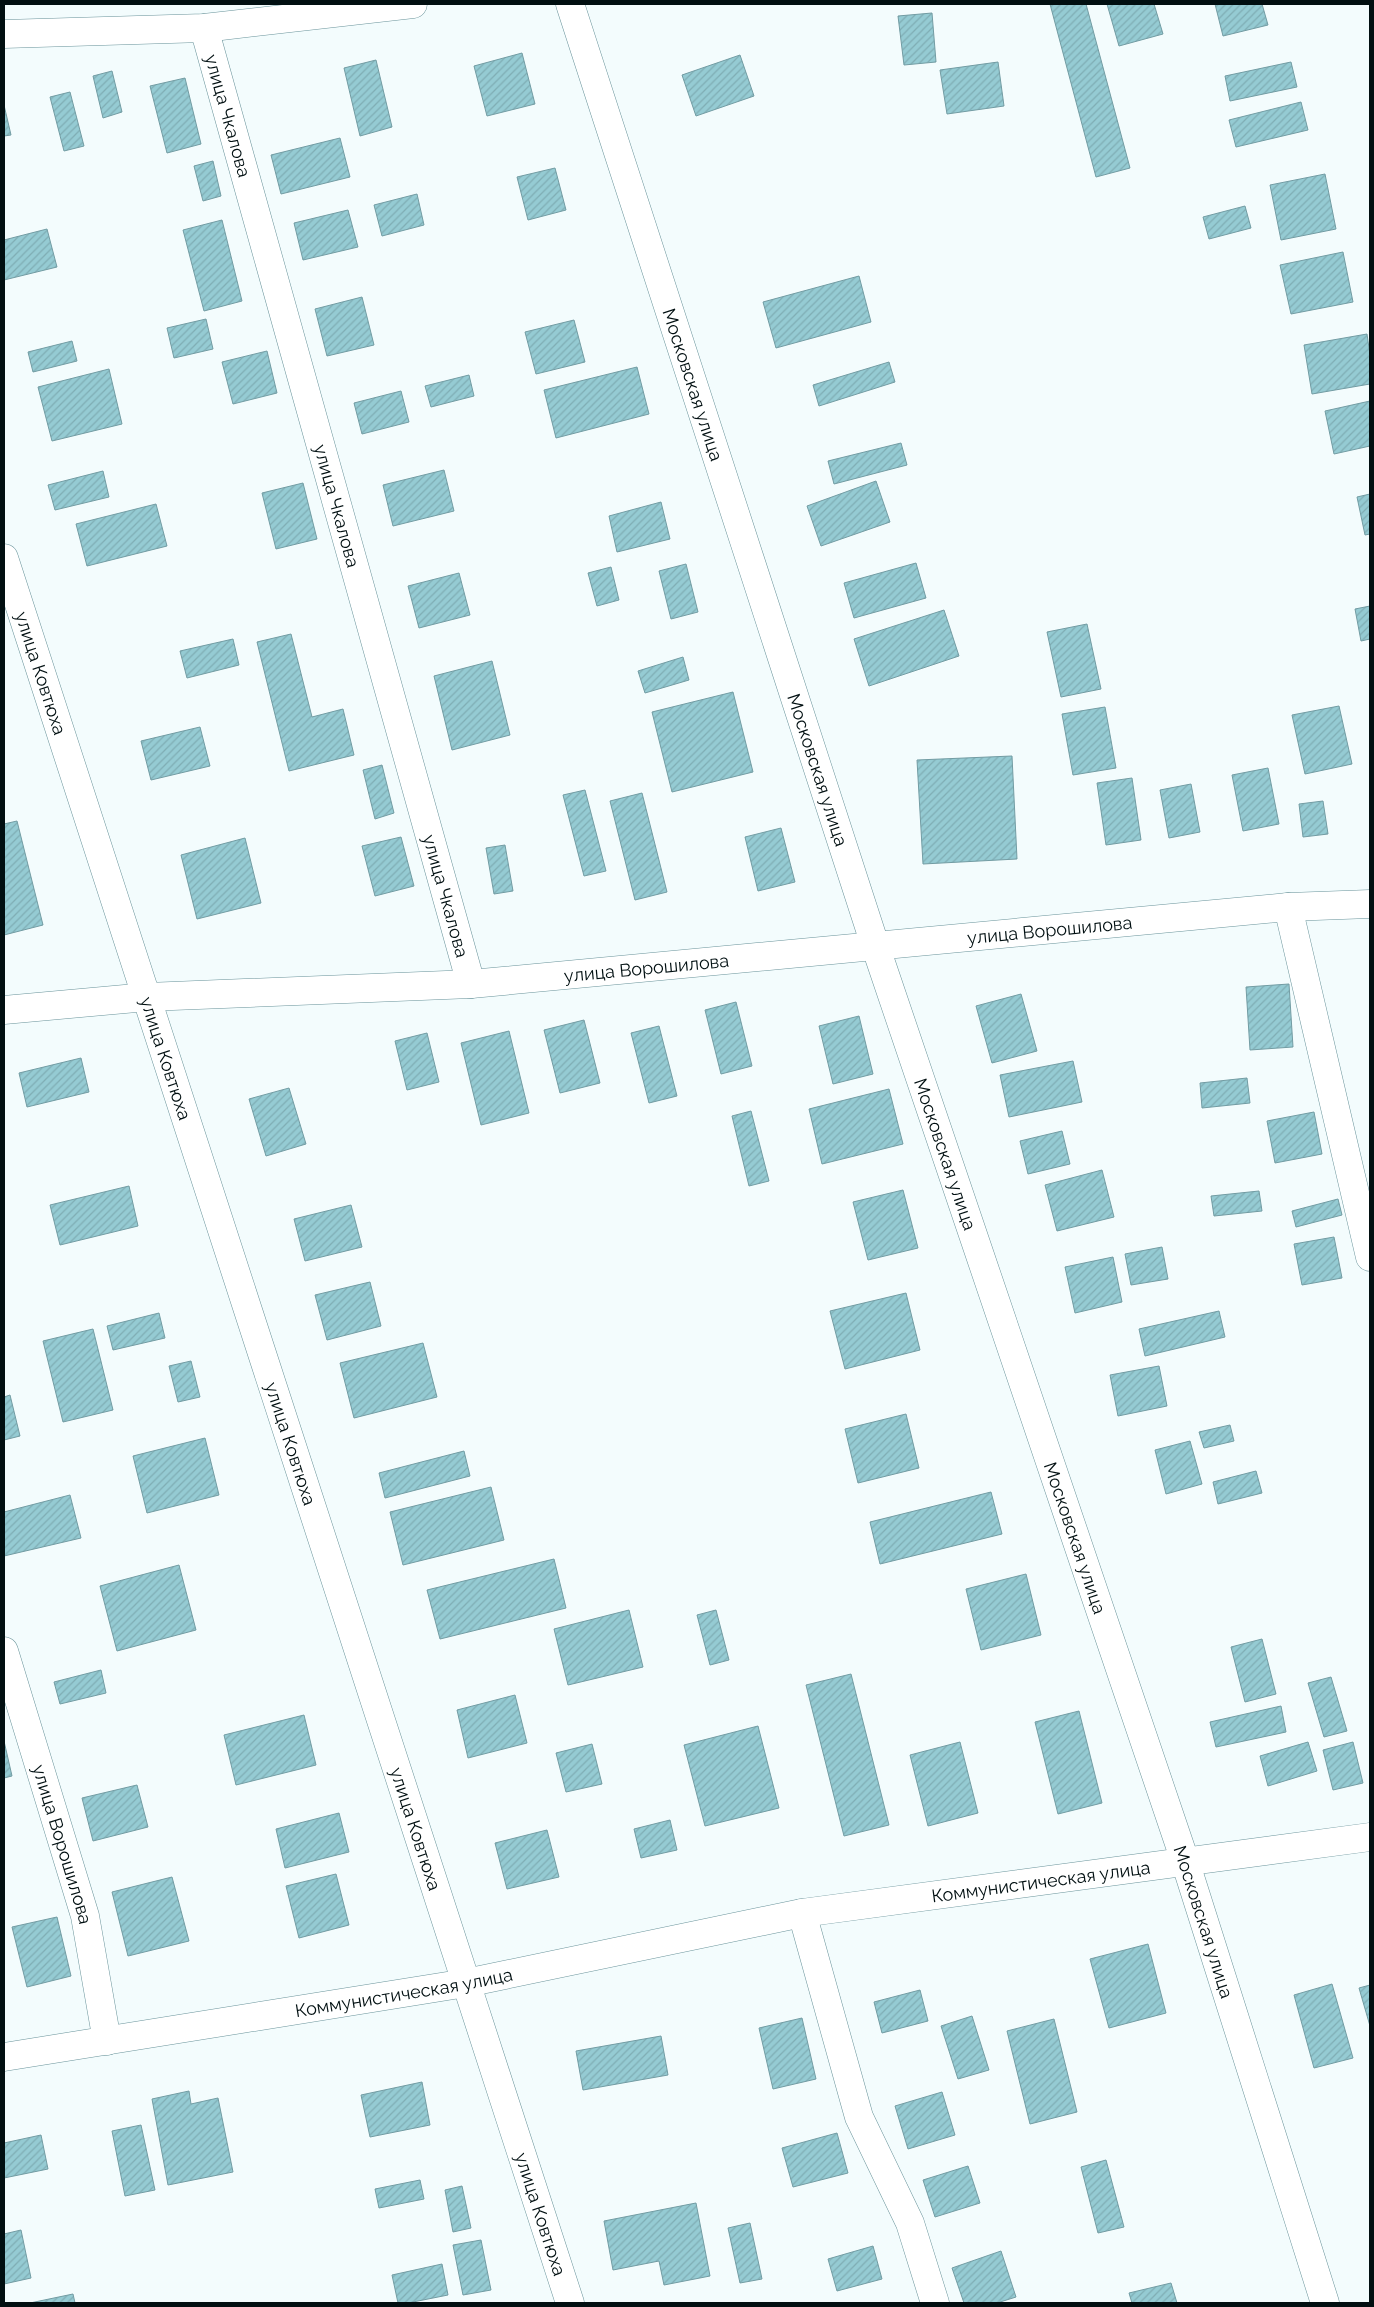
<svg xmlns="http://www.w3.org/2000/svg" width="1374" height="2307" viewBox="0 0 1374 2307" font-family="Raleway,sans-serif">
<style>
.building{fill:url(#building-hatch);stroke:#729ca3}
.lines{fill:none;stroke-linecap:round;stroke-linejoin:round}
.minor-casing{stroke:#6a949b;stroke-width:29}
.minor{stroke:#fff;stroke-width:28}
.labels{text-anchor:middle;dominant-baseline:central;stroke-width:4.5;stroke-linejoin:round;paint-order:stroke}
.street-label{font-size:18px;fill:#010f11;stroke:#fff}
</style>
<defs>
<pattern id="building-hatch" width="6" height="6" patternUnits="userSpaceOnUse" patternTransform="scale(1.25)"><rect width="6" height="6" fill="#95cbd3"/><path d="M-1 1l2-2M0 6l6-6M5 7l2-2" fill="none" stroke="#7fadb4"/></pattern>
</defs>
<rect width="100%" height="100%" fill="#f3fcfd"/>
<!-- building -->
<g class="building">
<path d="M1050,4H1086L1130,168L1096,177Z"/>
<path d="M1107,4H1154L1163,34L1119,46Z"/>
<path d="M1215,4H1262L1268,25L1223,36Z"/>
<path d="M932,13L936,62L904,65L898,16Z"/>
<path d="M522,53L535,104L487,116L474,66Z"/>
<path d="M740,55L754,96L696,116L682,75Z"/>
<path d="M376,60L392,127L360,136L344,68Z"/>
<path d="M998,62L1004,106L947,114L940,70Z"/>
<path d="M1291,62L1297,87L1230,101L1225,76Z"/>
<path d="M112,71L122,112L103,118L93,76Z"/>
<path d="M185,78L201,144L167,153L150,86Z"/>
<path d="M70,92L84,146L64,151L50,97Z"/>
<path d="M1301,102L1308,130L1236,147L1229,120Z"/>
<path d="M4,105L11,135L4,136Z"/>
<path d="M340,138L350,177L281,194L271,155Z"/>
<path d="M213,161L221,196L203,201L194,166Z"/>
<path d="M555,168L566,210L528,220L517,177Z"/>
<path d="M1325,174L1336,229L1281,240L1270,185Z"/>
<path d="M417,194L424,225L382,236L374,205Z"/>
<path d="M1245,206L1251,228L1209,239L1203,217Z"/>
<path d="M348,210L358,247L303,260L294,223Z"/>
<path d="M222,220L242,301L204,311L183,230Z"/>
<path d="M47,229L57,267L4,280V240Z"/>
<path d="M1343,252L1353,302L1291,314L1280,265Z"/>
<path d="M859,276L871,322L776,348L763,302Z"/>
<path d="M362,297L374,345L327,356L315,309Z"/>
<path d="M206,319L213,349L174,358L167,328Z"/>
<path d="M574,320L585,362L536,374L525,332Z"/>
<path d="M1367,334L1370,355V384L1312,394L1304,345Z"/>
<path d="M72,341L77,361L33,372L28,352Z"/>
<path d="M267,351L277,393L233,404L222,362Z"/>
<path d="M889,362L895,382L819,406L813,385Z"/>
<path d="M637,367L649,414L556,438L544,390Z"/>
<path d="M109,369L122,424L52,441L38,387Z"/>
<path d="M469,375L474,396L431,407L425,386Z"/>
<path d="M401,391L409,422L362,434L354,403Z"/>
<path d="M1370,401V446L1334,454L1325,411Z"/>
<path d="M901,443L907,465L834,484L828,461Z"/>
<path d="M444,470L454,511L393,526L383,485Z"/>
<path d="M103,471L109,497L55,510L48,485Z"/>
<path d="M876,481L890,522L821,546L807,506Z"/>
<path d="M303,483L317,539L276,549L262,493Z"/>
<path d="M1370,494V534L1365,535L1357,497Z"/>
<path d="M661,502L670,539L617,552L609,516Z"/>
<path d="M156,504L167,546L87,566L76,524Z"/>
<path d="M916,563L926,598L854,618L844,583Z"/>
<path d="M686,564L698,612L671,619L659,571Z"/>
<path d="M611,567L619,600L597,606L588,573Z"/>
<path d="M459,573L470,615L419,628L408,586Z"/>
<path d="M1370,606V639L1361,641L1355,609Z"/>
<path d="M944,610L959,656L869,686L854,639Z"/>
<path d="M1087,624L1101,689L1061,697L1047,632Z"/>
<path d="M291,634L312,717L343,709L354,755L289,771L257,642Z"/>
<path d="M233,639L239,665L187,678L180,651Z"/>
<path d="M683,657L689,680L645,693L638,671Z"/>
<path d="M492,661L510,735L452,750L434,676Z"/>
<path d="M733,692L753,772L672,792L652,712Z"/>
<path d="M1339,706L1352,764L1305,774L1292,715Z"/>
<path d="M1105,707L1116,768L1073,775L1062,714Z"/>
<path d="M200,727L210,766L151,780L141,741Z"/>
<path d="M1012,756L1017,859L923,864L917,760Z"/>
<path d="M382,765L394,813L375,819L363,770Z"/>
<path d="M1268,768L1279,824L1243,831L1232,775Z"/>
<path d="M1132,778L1141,840L1106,845L1097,783Z"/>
<path d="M1191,784L1200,832L1169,838L1160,790Z"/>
<path d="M585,790L606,871L584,876L563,795Z"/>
<path d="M642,793L667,892L635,900L610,801Z"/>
<path d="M1323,801L1328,834L1303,837L1299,804Z"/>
<path d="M17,821L43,925L4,935V824Z"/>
<path d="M781,828L795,882L758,891L745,837Z"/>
<path d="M401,837L414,886L375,896L362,846Z"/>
<path d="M245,838L261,903L197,919L181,855Z"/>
<path d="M505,845L513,891L494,894L486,848Z"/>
<path d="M1289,984L1293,1047L1250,1050L1246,987Z"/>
<path d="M1021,994L1037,1051L992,1063L976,1006Z"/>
<path d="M736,1002L752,1066L721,1074L705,1010Z"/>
<path d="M859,1016L873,1074L833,1084L819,1026Z"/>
<path d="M584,1020L600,1083L560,1093L544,1030Z"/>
<path d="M659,1026L677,1096L649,1103L631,1033Z"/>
<path d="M509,1031L529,1113L481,1125L461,1043Z"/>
<path d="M427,1033L439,1082L407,1090L395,1041Z"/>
<path d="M81,1058L89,1092L27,1107L19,1073Z"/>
<path d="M1073,1061L1082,1102L1009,1117L1000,1075Z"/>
<path d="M1247,1078L1250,1103L1202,1108L1200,1083Z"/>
<path d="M289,1088L306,1144L266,1156L249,1099Z"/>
<path d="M889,1089L903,1144L822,1164L809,1109Z"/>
<path d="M751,1111L769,1181L749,1186L732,1116Z"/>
<path d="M1314,1112L1322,1154L1275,1163L1267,1121Z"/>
<path d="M1062,1131L1070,1164L1028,1174L1020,1141Z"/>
<path d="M1102,1170L1114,1217L1057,1231L1045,1185Z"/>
<path d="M129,1186L138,1226L60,1245L50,1205Z"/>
<path d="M903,1190L918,1248L868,1260L853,1202Z"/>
<path d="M1259,1191L1262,1211L1214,1216L1211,1196Z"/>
<path d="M1338,1199L1342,1215L1296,1227L1292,1211Z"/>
<path d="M351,1205L362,1247L305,1261L294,1219Z"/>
<path d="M1334,1237L1342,1278L1302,1285L1294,1244Z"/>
<path d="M1162,1247L1168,1279L1131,1285L1125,1254Z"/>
<path d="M1113,1257L1122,1302L1075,1313L1065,1267Z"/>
<path d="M370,1282L381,1326L327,1340L315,1295Z"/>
<path d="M906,1293L920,1350L845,1369L830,1311Z"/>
<path d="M1219,1311L1225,1337L1145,1356L1139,1329Z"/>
<path d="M159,1313L165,1338L113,1350L107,1326Z"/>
<path d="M93,1329L113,1410L63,1422L43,1341Z"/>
<path d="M423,1343L437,1397L354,1418L340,1363Z"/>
<path d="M191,1361L200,1397L178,1402L169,1366Z"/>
<path d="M1159,1366L1167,1406L1118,1416L1110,1375Z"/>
<path d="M10,1395L20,1436L4,1440V1397Z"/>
<path d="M906,1414L919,1468L858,1483L845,1429Z"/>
<path d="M1230,1425L1234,1441L1204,1448L1199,1432Z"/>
<path d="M205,1438L219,1495L147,1513L133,1456Z"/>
<path d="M1190,1441L1202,1484L1166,1494L1155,1450Z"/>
<path d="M464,1451L470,1476L385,1498L379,1473Z"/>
<path d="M1256,1471L1262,1493L1218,1504L1213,1482Z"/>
<path d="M491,1487L504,1540L403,1565L390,1512Z"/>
<path d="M991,1492L1002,1534L880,1564L870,1522Z"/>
<path d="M70,1495L81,1538L4,1556V1512Z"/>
<path d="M554,1559L566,1608L440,1639L427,1590Z"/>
<path d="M179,1565L196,1630L117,1651L100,1586Z"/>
<path d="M1026,1574L1041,1635L981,1650L966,1589Z"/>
<path d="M629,1610L643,1667L568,1685L554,1629Z"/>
<path d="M716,1610L729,1660L710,1665L697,1615Z"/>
<path d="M1262,1639L1276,1694L1245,1702L1231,1647Z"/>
<path d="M101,1670L106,1693L60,1704L54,1682Z"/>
<path d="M851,1674L889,1825L844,1836L806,1685Z"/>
<path d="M1331,1677L1347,1731L1324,1737L1308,1683Z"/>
<path d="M515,1695L527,1743L468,1758L457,1710Z"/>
<path d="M1281,1706L1286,1732L1216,1747L1210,1722Z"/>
<path d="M1079,1711L1102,1803L1058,1814L1035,1722Z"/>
<path d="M304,1715L316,1765L236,1785L224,1735Z"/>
<path d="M758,1726L779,1808L705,1826L684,1745Z"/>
<path d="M4,1741L12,1776L4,1778Z"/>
<path d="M960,1742L978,1813L928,1826L910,1755Z"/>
<path d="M1308,1742L1317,1771L1268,1786L1260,1756Z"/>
<path d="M1353,1742L1363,1783L1333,1790L1323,1750Z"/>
<path d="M592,1744L602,1784L566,1792L556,1753Z"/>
<path d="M137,1785L148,1827L93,1841L82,1798Z"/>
<path d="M339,1813L349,1852L285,1868L276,1829Z"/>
<path d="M670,1820L677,1850L641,1858L634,1829Z"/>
<path d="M547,1830L559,1877L507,1889L495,1843Z"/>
<path d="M336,1874L349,1925L299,1938L286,1886Z"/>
<path d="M172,1877L189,1941L128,1956L112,1892Z"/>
<path d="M57,1917L71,1976L27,1987L12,1927Z"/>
<path d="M1148,1944L1166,2013L1109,2028L1090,1959Z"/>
<path d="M1332,1984L1353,2058L1314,2068L1294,1995Z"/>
<path d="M1370,1985V2026L1359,1988Z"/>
<path d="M920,1990L928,2021L882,2033L874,2002Z"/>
<path d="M972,2016L989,2070L958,2079L941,2026Z"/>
<path d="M802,2018L816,2079L773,2089L759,2028Z"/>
<path d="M1054,2019L1077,2112L1030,2124L1007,2031Z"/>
<path d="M661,2036L668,2075L583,2090L576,2051Z"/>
<path d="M422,2082L430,2125L370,2137L361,2095Z"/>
<path d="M189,2091L191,2104L218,2098L233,2172L168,2185L152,2099Z"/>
<path d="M942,2092L955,2135L908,2149L895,2106Z"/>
<path d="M141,2125L155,2190L125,2196L112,2131Z"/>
<path d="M837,2133L848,2173L793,2187L782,2148Z"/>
<path d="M41,2135L48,2169L4,2178V2143Z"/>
<path d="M1106,2160L1124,2227L1098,2233L1081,2167Z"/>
<path d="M968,2166L980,2203L935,2217L923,2180Z"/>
<path d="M420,2180L424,2199L379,2208L375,2189Z"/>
<path d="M462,2186L471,2228L453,2232L445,2190Z"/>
<path d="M696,2203L710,2276L664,2285L659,2261L613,2270L604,2221Z"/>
<path d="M750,2223L762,2279L740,2283L728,2228Z"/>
<path d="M21,2230L31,2278L4,2284V2234Z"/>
<path d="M481,2240L491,2290L463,2295L453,2245Z"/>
<path d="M873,2246L882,2279L837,2291L828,2259Z"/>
<path d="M1001,2251L1016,2297L997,2303H964L952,2268Z"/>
<path d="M442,2264L448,2295L408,2303H398L392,2275Z"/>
<path d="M1171,2283L1177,2303H1132L1129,2293Z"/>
<path d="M73,2294L75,2303H30Z"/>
</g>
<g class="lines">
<defs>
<g id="minor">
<path id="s1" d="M570,4L875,945L1185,1861L1325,2303"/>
<path id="s2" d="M204,28L471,984"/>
<path d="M4,34L204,28L413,4"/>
<path id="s3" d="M4,558L570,2303"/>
<path d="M1288,907L1370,1257"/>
<path id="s4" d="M4,1010L147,997L471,984L1288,907L1370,904"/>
<path id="s5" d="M4,1651L85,1916L107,2041"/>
<path d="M802,1913L859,2117L910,2223L935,2303"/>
<path id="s6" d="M4,2057L466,1983L802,1913L1370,1837"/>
</g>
</defs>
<!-- minor casing -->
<use href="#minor" class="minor-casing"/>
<!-- minor -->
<use href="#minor" class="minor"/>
</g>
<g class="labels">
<!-- street labels -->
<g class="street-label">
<text stroke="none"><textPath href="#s2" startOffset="91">улица Чкалова</textPath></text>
<text stroke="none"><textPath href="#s1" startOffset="400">Московская улица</textPath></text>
<text stroke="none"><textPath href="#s2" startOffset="496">улица Чкалова</textPath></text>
<text stroke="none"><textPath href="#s3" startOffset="121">улица Ковтюха</textPath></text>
<text stroke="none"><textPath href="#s1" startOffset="805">Московская улица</textPath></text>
<text stroke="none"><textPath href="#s2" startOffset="901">улица Чкалова</textPath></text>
<text stroke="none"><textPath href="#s4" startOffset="1049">улица Ворошилова</textPath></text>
<text stroke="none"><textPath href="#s4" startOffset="644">улица Ворошилова</textPath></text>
<text stroke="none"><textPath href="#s3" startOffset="526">улица Ковтюха</textPath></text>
<text stroke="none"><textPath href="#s1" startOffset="1210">Московская улица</textPath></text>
<text stroke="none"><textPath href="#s3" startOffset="931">улица Ковтюха</textPath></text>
<text stroke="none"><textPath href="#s1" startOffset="1615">Московская улица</textPath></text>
<text stroke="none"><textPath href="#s3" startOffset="1336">улица Ковтюха</textPath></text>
<text stroke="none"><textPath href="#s5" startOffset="202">улица Ворошилова</textPath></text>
<text stroke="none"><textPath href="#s6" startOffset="1052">Коммунистическая улица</textPath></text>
<text stroke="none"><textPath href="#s1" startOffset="2020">Московская улица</textPath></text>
<text stroke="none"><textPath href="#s6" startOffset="405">Коммунистическая улица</textPath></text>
<text stroke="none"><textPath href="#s3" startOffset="1741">улица Ковтюха</textPath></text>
</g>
</g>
<!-- border -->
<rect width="1374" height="2307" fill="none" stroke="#010f11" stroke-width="10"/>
</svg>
